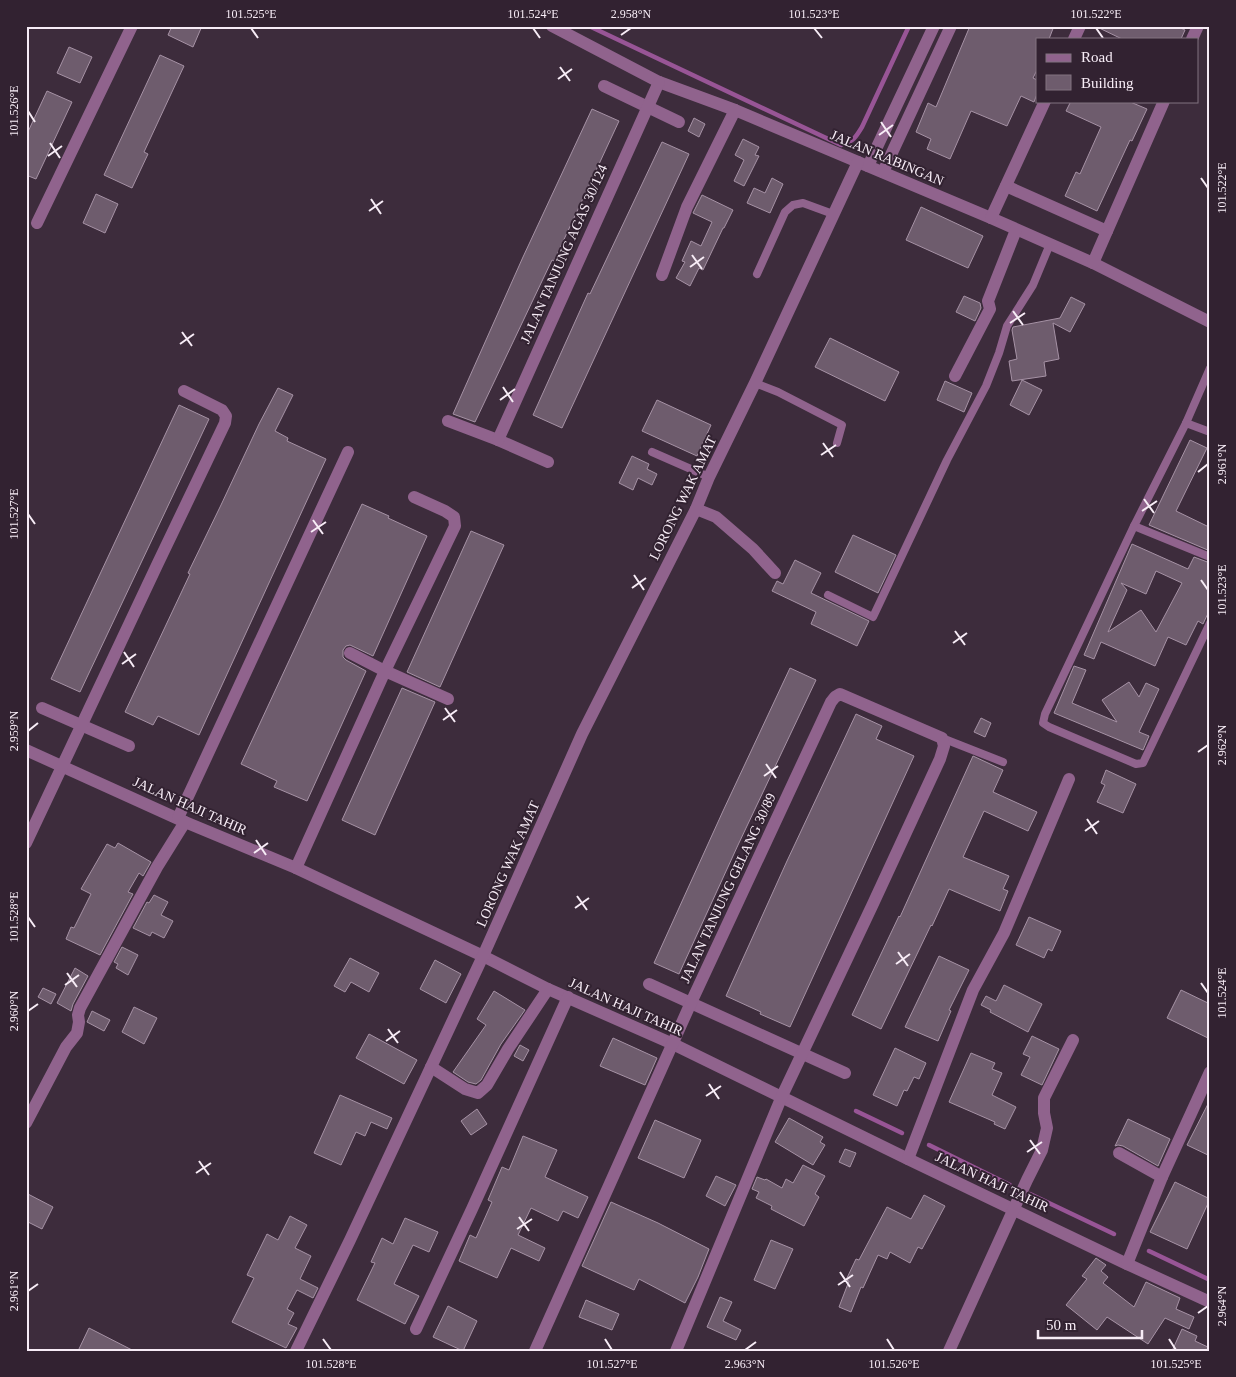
<svg xmlns="http://www.w3.org/2000/svg" width="1236" height="1377" viewBox="0 0 1236 1377" font-family="Georgia,serif">
<style>
.lines{fill:none;stroke-linecap:round;stroke-linejoin:round}
.stream{stroke:#985596;stroke-width:4.5}
.building{fill:#6e5c6d;stroke:#a692a5;fill-rule:evenodd}
.lane{stroke:#90638d;stroke-width:8}
.street{stroke:#90638d;stroke-width:12}
.ticks{fill:none;stroke:#f7ecf6;stroke-width:2}
.labels{text-anchor:middle;dominant-baseline:central;stroke-width:4;stroke-linejoin:round;paint-order:stroke}
.street-label{font-size:14px;fill:#f7ecf6;stroke:#322231}
.neatline{fill:none;stroke:#f7ecf6;stroke-width:2}
.ticks-label{font-size:12px;text-anchor:middle;fill:#f7ecf6}
</style>
<rect width="100%" height="100%" fill="#3d2c3c"/>
<g class="lines">
<!-- stream -->
<g class="stream">
<path d="M589,26L841,145C853,142 856,137 862,127L909,26"/>
<path d="M856,1111L902,1133"/>
<path d="M929,1145L1010,1185"/>
<path d="M1030,1194L1114,1234"/>
<path d="M1149,1251L1210,1280"/>
</g>
</g>
<!-- building -->
<g class="building">
<path d="M172,26H202L193,47L168,35Z"/>
<path d="M970,26H1054L1049,39H1037V70L1033,78L1037,80V94L1034,102L1021,96L1007,126L971,111L950,159L927,149L931,139L916,132L928,103L936,107Z"/>
<path d="M1095,26H1176L1185,30L1181,39H1122Z"/>
<path d="M69,47L92,57L80,83L57,73Z"/>
<path d="M160,55L184,66L144,152L148,154L132,188L104,175Z"/>
<path d="M47,91L72,102L36,179L26,175V136Z"/>
<path d="M1071,101H1128L1147,109L1132,141L1130,140L1097,211L1065,196L1076,172L1080,174L1101,127L1066,111Z"/>
<path d="M592,109L619,121L554,261L552,260L475,422L453,414L523,257Z"/>
<path d="M694,118L705,124L699,137L688,131Z"/>
<path d="M743,139L759,147L755,155L759,156L744,186L734,181L744,160L735,155Z"/>
<path d="M662,142L689,154L562,428L533,415L588,293L590,294Z"/>
<path d="M772,178L783,184L770,213L747,203L754,188L765,193Z"/>
<path d="M96,194L118,204L105,233L83,223Z"/>
<path d="M702,195L733,210L724,228H723L703,270L699,268L690,286L676,278L685,262L682,261L691,241L701,246L712,222L693,213Z"/>
<path d="M921,207L983,236L968,268L906,240Z"/>
<path d="M964,296L980,303L981,308L975,321L956,312Z"/>
<path d="M1071,297L1085,304L1070,332L1053,323L1059,359L1044,362L1046,376L1012,381L1009,361L1017,359L1012,330L1013,327L1060,318Z"/>
<path d="M830,338L899,372L885,401L815,367Z"/>
<path d="M1022,380L1042,390L1029,415L1010,405Z"/>
<path d="M945,381L972,393L964,412L937,400Z"/>
<path d="M278,388L293,395L275,431L288,438L287,441L326,459L199,735L158,716L153,725L125,712L190,574L188,573L221,505L259,424Z"/>
<path d="M657,400L711,425L697,456L642,431Z"/>
<path d="M179,405L209,419L80,692L51,679Z"/>
<path d="M1190,440L1207,448L1176,511L1209,527L1210,524V551L1149,525Z"/>
<path d="M632,456L649,464L647,469L657,474L652,485L638,478L633,490L619,483Z"/>
<path d="M362,504L389,516L388,518L427,536L373,656L350,645L346,646L343,650V657L346,660L366,671L307,801L274,787L277,781L241,764Z"/>
<path d="M471,531L504,545L440,687L407,672Z"/>
<path d="M853,535L896,555L878,593L835,572Z"/>
<path d="M1132,544L1188,569L1194,557L1210,563V609L1203,624L1198,621L1186,645L1168,637L1155,666L1101,642L1094,659L1084,655ZM1156,571L1182,583L1156,632L1141,610L1108,632L1127,590L1121,583L1146,594Z"/>
<path d="M795,560L821,573L811,593L869,621L857,646L811,624L816,612L772,591L777,581L783,584Z"/>
<path d="M1074,666L1086,670L1072,703L1117,722L1102,700L1129,682L1139,697L1146,683L1159,689L1139,732L1149,736L1143,750L1054,713Z"/>
<path d="M790,668L816,680L738,845L679,974L654,963L723,811Z"/>
<path d="M402,688L435,702L375,835L342,820Z"/>
<path d="M856,714L882,726L876,739L914,756L790,1027L760,1014L761,1012L726,996L787,861Z"/>
<path d="M981,718L991,723L985,737L974,732Z"/>
<path d="M973,756L1003,770L993,792L1037,812L1028,831L984,811L963,857L1009,876L1003,889L1008,891L1000,911L949,889L932,926L931,925L881,1029L852,1015L899,916L900,917Z"/>
<path d="M1106,770L1136,784L1123,813L1097,802L1105,785L1101,783Z"/>
<path d="M118,843L151,862L143,876L139,873L128,892L133,894L100,955L66,939L71,927L74,928L91,894L81,889L107,844L115,848Z"/>
<path d="M154,895L168,902L161,915L173,921L164,938L152,932L150,936L133,928L147,902L149,903Z"/>
<path d="M1029,917L1061,931L1052,951L1048,949L1044,958L1016,945Z"/>
<path d="M122,947L138,955L128,975L116,968L118,964L114,962Z"/>
<path d="M939,956L969,970L949,1010L951,1011L938,1041L905,1027Z"/>
<path d="M350,958L379,973L369,992L351,982L345,992L334,986Z"/>
<path d="M435,960L461,974L446,1003L420,989Z"/>
<path d="M75,968L88,976L73,1004L71,1011L57,1003Z"/>
<path d="M1004,985L1042,1004L1028,1032L990,1012L991,1010L981,1005L986,996L996,1001Z"/>
<path d="M43,988L56,994L51,1004L38,997Z"/>
<path d="M1181,990L1210,1004V1039L1167,1018Z"/>
<path d="M494,991L525,1010L501,1044L481,1080L476,1084L468,1082L453,1072L486,1025L477,1019Z"/>
<path d="M134,1007L157,1018L144,1044L122,1032Z"/>
<path d="M92,1011L110,1020L104,1031L87,1022Z"/>
<path d="M369,1034L417,1060L404,1084L356,1058Z"/>
<path d="M1032,1036L1059,1049L1042,1085L1021,1075L1030,1057L1023,1054Z"/>
<path d="M613,1038L657,1058L645,1085L600,1066Z"/>
<path d="M520,1045L529,1050L523,1061L514,1056Z"/>
<path d="M895,1048L926,1063L919,1079L914,1077L907,1091L904,1090L897,1106L873,1095Z"/>
<path d="M971,1053L995,1063L992,1069L1002,1073L992,1095L1016,1107L1005,1129L994,1124L995,1122L949,1102Z"/>
<path d="M340,1095L392,1118L387,1129L371,1122L365,1136L356,1132L341,1165L314,1153Z"/>
<path d="M1210,1100V1156L1187,1145Z"/>
<path d="M477,1109L487,1124L471,1135L461,1121Z"/>
<path d="M789,1118L823,1137L820,1142L825,1145L813,1165L775,1142Z"/>
<path d="M1128,1119L1170,1139L1158,1166L1123,1146L1118,1145L1115,1146Z"/>
<path d="M655,1120L701,1140L684,1178L638,1158Z"/>
<path d="M523,1136L557,1150L545,1177L588,1197L578,1218L563,1211L558,1221L531,1208L518,1235L545,1248L539,1261L511,1248L497,1278L459,1261L470,1235L476,1238L492,1202L488,1200L502,1167L509,1170Z"/>
<path d="M845,1149L856,1153L850,1167L839,1162Z"/>
<path d="M803,1165L825,1176L815,1194L819,1197L804,1226L771,1209L772,1206L756,1198L759,1192L752,1189L757,1177L765,1180L766,1179L782,1188L786,1179L793,1183Z"/>
<path d="M716,1176L736,1185L725,1206L706,1196Z"/>
<path d="M1175,1182L1210,1199L1187,1249L1150,1232Z"/>
<path d="M26,1193L53,1207L42,1229L26,1221Z"/>
<path d="M924,1195L945,1206L922,1249L918,1247L910,1263L890,1252L887,1259L878,1255L863,1288L861,1287L851,1312L839,1307L849,1281L846,1280L856,1259L859,1260L887,1207L911,1219Z"/>
<path d="M611,1202L658,1223L709,1249L698,1277L685,1303L639,1279L634,1290L582,1266Z"/>
<path d="M290,1216L307,1225L295,1248L311,1256L300,1279L318,1288L313,1298L297,1290L287,1309L294,1313L288,1324L297,1328L286,1348L232,1322L254,1278L247,1275L267,1234L278,1240Z"/>
<path d="M405,1218L438,1232L429,1252L413,1245L394,1284L419,1296L405,1324L357,1300L375,1263L371,1262L382,1238L393,1244Z"/>
<path d="M771,1240L793,1249L775,1289L754,1280Z"/>
<path d="M1096,1258L1106,1265L1101,1271L1108,1277L1103,1283L1134,1307L1146,1282L1180,1298L1176,1309L1194,1317L1189,1329L1165,1318L1148,1344L1107,1317L1097,1330L1066,1305L1087,1279L1082,1276Z"/>
<path d="M720,1297L732,1302L723,1321L741,1330L736,1340L707,1327Z"/>
<path d="M586,1300L619,1314L612,1330L579,1317Z"/>
<path d="M448,1306L477,1321L463,1351L433,1337Z"/>
<path d="M89,1328L134,1351H78Z"/>
<path d="M1182,1329L1197,1336L1195,1341L1210,1348V1351H1172Z"/>
</g>
<g class="lines">
<!-- lane -->
<g class="lane">
<path d="M757,274L785,212L793,205L803,203L833,214"/>
<path d="M1210,368L1186,423L1134,526L1210,557"/>
<path d="M755,383L778,392L842,425L837,443"/>
<path d="M1186,423L1210,432"/>
<path d="M652,452L709,477"/>
<path d="M1134,526L1045,714L1043,723L1049,727L1136,764L1143,763L1210,623"/>
<path d="M828,595L873,617L947,460L986,386L999,353L1007,326L1033,285L1050,244"/>
<path d="M942,738L1003,762"/>
</g>
<!-- street -->
<g class="street">
<path d="M552,26L659,82L735,110L991,218L1093,263L1210,322"/>
<path d="M1074,39L1080,26"/>
<path d="M1192,39L1198,26"/>
<path d="M604,86L679,122"/>
<path d="M868,166L934,26"/>
<path d="M883,172L951,26"/>
<path d="M1006,186L1107,231"/>
<path d="M991,218L1045,101"/>
<path d="M37,223L132,26"/>
<path d="M1093,263L1164,101"/>
<path d="M662,275L687,207L735,110"/>
<path d="M955,376L990,309L988,301L1016,230"/>
<path d="M448,421L498,440L548,462"/>
<path d="M498,440L659,82"/>
<path d="M696,509L716,517L753,549L775,573"/>
<path d="M350,653L385,671L448,699"/>
<path d="M42,708L129,746"/>
<path d="M26,750L185,822L296,868L483,956L548,989L673,1044L908,1159L1127,1264L1210,1302"/>
<path d="M178,818L348,452"/>
<path d="M26,843L158,563L225,423L226,416L222,410L184,391"/>
<path d="M296,868L385,671L455,526L454,517L445,511L414,497"/>
<path d="M649,984L845,1073"/>
<path d="M431,1067L465,1089L478,1093L487,1085L508,1049L548,989"/>
<path d="M26,1123L66,1047L77,1033L79,1022L78,1015L80,1008L157,867L185,822"/>
<path d="M1119,1153L1162,1177"/>
<path d="M908,1159L973,990L1004,933L1069,779"/>
<path d="M1127,1264L1162,1177L1210,1072"/>
<path d="M416,1329L472,1209L568,997"/>
<path d="M296,1351L350,1240L483,956L582,734L696,509L709,477L755,383L858,162"/>
<path d="M535,1351L689,1007L831,702L835,697L840,694L942,738L944,746L940,759L872,906L782,1096L676,1351"/>
<path d="M949,1351L1027,1180L1042,1150L1047,1128L1044,1113V1098L1073,1040"/>
</g>
</g>
<!-- ticks -->
<path class="ticks" d="M251,28L258,38M533,28L540,38M814,28L822,38M1096,28L1103,38M621,35L631,28M560,67L570,81M558,79L572,69M28,111L35,122M881,122L891,137M879,135L893,125M50,143L60,158M48,156L62,146M1201,178L1208,188M371,199L381,214M369,211L383,201M692,255L702,269M690,267L704,257M1013,311L1023,325M1010,323L1025,313M182,332L192,346M180,344L194,334M503,387L513,402M500,400L515,389M823,443L833,457M821,455L836,445M1198,472L1208,464M1144,499L1154,513M1142,511L1157,501M28,514L35,524M313,520L323,534M311,532L326,522M634,575L644,590M1201,580L1208,590M632,588L646,578M955,631L965,645M953,643L967,633M124,652L134,667M122,664L136,654M445,708L455,722M443,720L457,710M28,731L38,723M1198,752L1208,745M766,764L776,778M764,776L778,766M1087,819L1097,834M1085,831L1099,821M256,840L266,855M254,853L268,843M577,896L587,910M575,908L589,898M28,917L35,927M898,952L908,966M896,964L910,954M67,973L77,987M1201,983L1208,993M65,985L79,975M28,1011L38,1004M388,1029L398,1043M386,1041L400,1031M709,1084L719,1099M706,1096L721,1086M1030,1140L1040,1154M1027,1152L1042,1142M199,1161L209,1175M196,1173L211,1163M519,1217L529,1231M517,1229L532,1219M840,1272L850,1287M838,1285L853,1275M28,1291L38,1284M1198,1313L1208,1306M323,1339L331,1350M605,1339L612,1350M887,1339L894,1350M1169,1339L1176,1350M745,1350L756,1342"/>
<g class="labels">
<!-- street labels -->
<g class="street-label">
<text transform="translate(887 158) rotate(23)">JALAN RABINGAN</text>
<text transform="translate(564 254) rotate(-66)">JALAN TANJUNG AGAS 30/124</text>
<text transform="translate(683 498) rotate(-64)">LORONG WAK AMAT</text>
<text transform="translate(190 806) rotate(24)">JALAN HAJI TAHIR</text>
<text transform="translate(508 864) rotate(-66)">LORONG WAK AMAT</text>
<text transform="translate(728 888) rotate(-65)">JALAN TANJUNG GELANG 30/89</text>
<text transform="translate(626 1007) rotate(24)">JALAN HAJI TAHIR</text>
<text transform="translate(992 1182) rotate(25)">JALAN HAJI TAHIR</text>
</g>
</g>
<!-- border -->
<rect width="1236" height="1377" fill="none" stroke="#322231" stroke-width="55"/>
<!-- legend -->
<rect x="1036" y="38" width="162" height="65" fill="#322231" stroke="#817380"/>
<rect x="1046" y="54" width="25" height="8" fill="#90638d" stroke="#817380"/>
<text x="1081" y="62" font-size="15" fill="#f7ecf6">Road</text>
<rect x="1046" y="75" width="25" height="15" fill="#6e5c6d" stroke="#817380"/>
<text x="1081" y="88" font-size="15" fill="#f7ecf6">Building</text>
<!-- scale -->
<path d="M1038 1330v8h104v-8" fill="none" stroke="#f7ecf6" stroke-width="2.5"/>
<text x="1046" y="1330" font-size="15" fill="#f7ecf6" stroke="#322231" stroke-width="4" paint-order="stroke">50 m</text>
<rect x="28" y="28" width="1180" height="1322" class="neatline"/>
<g class="ticks-label">
<text x="251" y="18">101.525°E</text>
<text x="533" y="18">101.524°E</text>
<text x="631" y="18">2.958°N</text>
<text x="814" y="18">101.523°E</text>
<text x="1096" y="18">101.522°E</text>
<text transform="translate(14 111) rotate(-90)" y="4">101.526°E</text>
<text transform="translate(1222 188) rotate(-90)" y="4">101.522°E</text>
<text transform="translate(1222 464) rotate(-90)" y="4">2.961°N</text>
<text transform="translate(14 514) rotate(-90)" y="4">101.527°E</text>
<text transform="translate(1222 590) rotate(-90)" y="4">101.523°E</text>
<text transform="translate(14 731) rotate(-90)" y="4">2.959°N</text>
<text transform="translate(1222 745) rotate(-90)" y="4">2.962°N</text>
<text transform="translate(14 917) rotate(-90)" y="4">101.528°E</text>
<text transform="translate(1222 993) rotate(-90)" y="4">101.524°E</text>
<text transform="translate(14 1011) rotate(-90)" y="4">2.960°N</text>
<text transform="translate(14 1291) rotate(-90)" y="4">2.961°N</text>
<text transform="translate(1222 1306) rotate(-90)" y="4">2.964°N</text>
<text x="331" y="1368">101.528°E</text>
<text x="612" y="1368">101.527°E</text>
<text x="745" y="1368">2.963°N</text>
<text x="894" y="1368">101.526°E</text>
<text x="1176" y="1368">101.525°E</text>
</g>
</svg>
